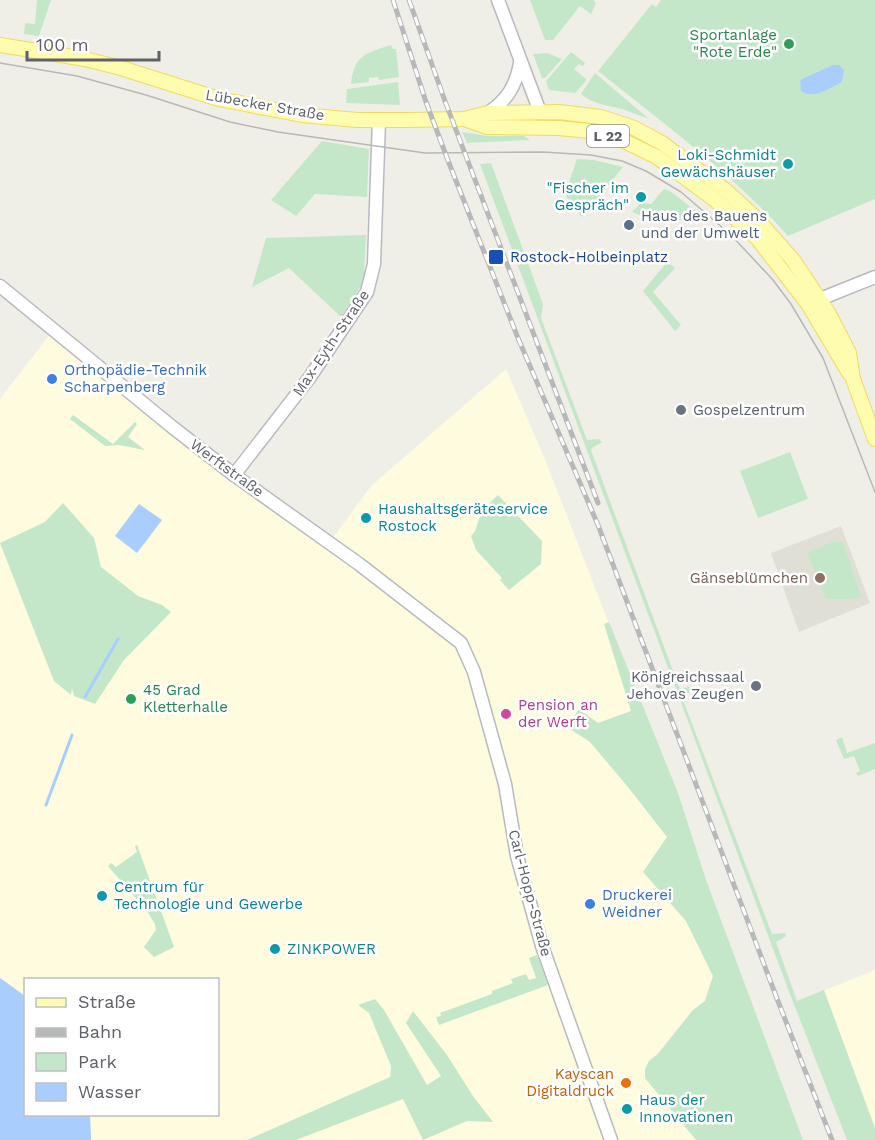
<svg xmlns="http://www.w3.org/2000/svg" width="875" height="1140" viewBox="0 0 875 1140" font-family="'Work Sans',sans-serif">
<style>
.commercial{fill:#fefbdf}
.education{fill:#e0dfd5}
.green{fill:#c4e7c9}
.water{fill:#a9cefe}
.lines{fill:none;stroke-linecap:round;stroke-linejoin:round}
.stream{stroke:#a9cefe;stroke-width:3}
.secondary-casing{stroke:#b8bac0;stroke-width:15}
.primary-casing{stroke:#f0db60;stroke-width:16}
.secondary{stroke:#fff;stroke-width:12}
.primary{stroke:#fefcae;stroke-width:14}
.tram{stroke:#b7b8b8;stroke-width:1.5}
.rail-casing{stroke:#b7b8b8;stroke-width:5}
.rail{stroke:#fff;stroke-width:3;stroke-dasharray:9;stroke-linecap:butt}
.leisure-dot{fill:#2e9e5b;stroke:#fff;stroke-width:2}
.culture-dot{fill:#0f9aa8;stroke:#fff;stroke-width:2}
.service-dot{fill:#5c6f8a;stroke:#fff;stroke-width:2}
.transit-dot{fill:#1a4fb4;stroke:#fff;stroke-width:2}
.shop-dot{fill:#3f7fe0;stroke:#fff;stroke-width:2}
.worship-dot{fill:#6b7280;stroke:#fff;stroke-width:2}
.education-dot{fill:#8d6e63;stroke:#fff;stroke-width:2}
.hotel-dot{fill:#d1479c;stroke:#fff;stroke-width:2}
.food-dot{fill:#e8710a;stroke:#fff;stroke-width:2}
.labels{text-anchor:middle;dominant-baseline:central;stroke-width:5;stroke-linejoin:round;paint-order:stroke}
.shield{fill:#fff;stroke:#8e9095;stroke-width:1.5}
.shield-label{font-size:14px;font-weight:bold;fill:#5e6167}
.leisure-label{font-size:15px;fill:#27864d;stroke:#fff;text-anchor:end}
.street-label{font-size:15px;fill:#5e6167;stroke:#fff}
.culture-label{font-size:15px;fill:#0d838f;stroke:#fff;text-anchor:start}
.service-label{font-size:15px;fill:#4e5e75;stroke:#fff;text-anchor:start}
.transit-label{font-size:15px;fill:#164399;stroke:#fff;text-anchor:start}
.shop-label{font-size:15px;fill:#366cbe;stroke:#fff;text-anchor:start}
.worship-label{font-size:15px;fill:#5b616d;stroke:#fff;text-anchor:start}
.education-label{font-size:15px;fill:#785e54;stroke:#fff;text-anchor:end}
.hotel-label{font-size:15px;fill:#b23c85;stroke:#fff;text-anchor:start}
.food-label{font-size:15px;fill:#c56008;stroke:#fff;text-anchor:end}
</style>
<rect width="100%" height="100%" fill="#f0efe7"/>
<!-- commercial -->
<g class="commercial">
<path d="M54,329L330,542L371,486L506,369L544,457L642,708L598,723L567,727L590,741L628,787L667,837L643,872L686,921L713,976L705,1001L693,1010L657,1054L649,1060L645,1078L696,1140H91L90,1115L218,1114V980H26L25,996L0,978V399Z"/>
<path d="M875,970V1140H873L818,993Z"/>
</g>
<!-- education -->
<path class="education" d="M841,526L870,603L799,632L771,553Z"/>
<!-- green -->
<g class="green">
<path d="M37,0H51L39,36L24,34L25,23L35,24Z"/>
<path d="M530,0H593L596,3L591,14L580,6L553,40H545Z"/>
<path d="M661,0H875V199L788,236C732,173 664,124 598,71L652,4L656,7Z"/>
<path d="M391,45L393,49H396L399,77L379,80L378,77L369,78V82L351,84C354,55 366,53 391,45Z"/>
<path d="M571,52L585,63L583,66L579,64L574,69L587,80L575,93L549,90L546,81Z"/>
<path d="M547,53L562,59L545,78H542L533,54Z"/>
<path d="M595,73L649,119C640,116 631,112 622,109C607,105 592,104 581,94Z"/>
<path d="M398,82L400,105L346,103L347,89Z"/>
<path d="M462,132L488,136H524L530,140L467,143Z"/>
<path d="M322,141L369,149L367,197L315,194L296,216L271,200Z"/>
<path d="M577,159L594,160L623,167L582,217L573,208L565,194Z"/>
<path d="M491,163L543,304L541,318L587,440L599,439L602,442L592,448L591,450L679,687L682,689L692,686L694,690L684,695L683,700L772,934L785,933L786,936L776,942L797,1001L824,990L875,1128V1140H847L788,989L480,164Z"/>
<path d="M664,189L670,191L701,215L695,223L664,217L648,218L632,212L641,203L651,204Z"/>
<path d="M366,235L364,274L361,286L341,317L289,268L252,287L266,238Z"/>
<path d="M667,262L675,268L653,292L681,325L675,331L643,291Z"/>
<path d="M73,415L113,444L135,422L137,424L128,437L145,450L119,445L105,446L70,419Z"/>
<path d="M790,452L808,499L758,518L740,471Z"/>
<path d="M498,495L542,541L541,564L509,590L500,580L502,578L476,550L471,536C477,531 476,526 479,519C484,509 490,502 498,495Z"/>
<path d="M63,503L94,538L101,567L138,596L162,605L171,612L124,660L95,704L74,696L72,688L71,695L54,681L0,543L45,522Z"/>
<path d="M832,542H843L861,596L853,599H826L807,553Z"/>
<path d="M609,622L678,793L706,880L803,1140H696L645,1078V1069L649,1061L658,1054L693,1010L705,1001L713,976L686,921L643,872L667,837L628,787L590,742L567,727L579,709L598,723L631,711L604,624Z"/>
<path d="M842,737L847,753L875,743V769L858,776L856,773L860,771L854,756L844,759L836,740Z"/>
<path d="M137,845L174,947L154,957L144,947L156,930L155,924L141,901L139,902L108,866L111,863L116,867L137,852L135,846Z"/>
<path d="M537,955L548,985L439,1025L436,1017L441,1016L440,1013L492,994V991L513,983L511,979L526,974L529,980L536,978L529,958Z"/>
<path d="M375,999L384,1010L427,1085L441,1076L406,1023L413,1011L447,1055L473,1096L493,1122L467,1121L423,1140L403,1099L296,1140H247L390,1077L391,1066L369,1013L358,1005Z"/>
</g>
<!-- water -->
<g class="water">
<path d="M833,65H839L844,70L842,82C829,88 814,100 801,91L800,81L802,79Z"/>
<path d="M139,504L162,520L137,553L115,536Z"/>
<path d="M0,978L25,996L26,1114L90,1115L91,1140H0Z"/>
</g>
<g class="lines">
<!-- stream -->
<g class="stream">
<path d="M85,697L118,639"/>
<path d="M46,805L72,735"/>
</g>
<defs>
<g id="secondary">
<path d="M498,0L540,112"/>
<path d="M488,113C507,100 516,86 520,63"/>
<path d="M0,286L171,426L234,475L359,564L461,643L474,672L505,784L517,856L542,946L611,1140"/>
<path d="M820,299L875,277"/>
<path d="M234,475L310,377L367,292L374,264L379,120"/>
</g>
<g id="primary">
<path d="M0,45L85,59L121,68L219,99L302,115L357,120H409L464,119L488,113L559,112L601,117L634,128L662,143L724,189L758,220L793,260L829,314L849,353L853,379L875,439"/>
<path d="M464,119L487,127L559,128L589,131L622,140L657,157L714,199L757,238L808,304L849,373"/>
</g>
</defs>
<!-- secondary casing -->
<use href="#secondary" class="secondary-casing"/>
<!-- primary casing -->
<use href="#primary" class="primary-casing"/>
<!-- secondary -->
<use href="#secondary" class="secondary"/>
<!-- primary -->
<use href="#primary" class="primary"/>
<!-- tram -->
<path class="tram" d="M0,63L77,76L146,95L230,122L278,132L425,153L543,152L591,155L622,161L646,171L681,192L731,235L773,280L791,304L823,358L875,492"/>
<defs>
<g id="rail">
<path d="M393,0L426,102L449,163L518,338L598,525L776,996L832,1140"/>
<path d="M409,0L445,101L598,503"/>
</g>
</defs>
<!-- rail casing -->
<use href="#rail" class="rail-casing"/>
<!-- rail -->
<use href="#rail" class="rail"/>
</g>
<!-- markers -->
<g class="leisure-dot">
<circle cx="789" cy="44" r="6"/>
<circle cx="131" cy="699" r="6"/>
</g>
<g class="culture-dot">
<circle cx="788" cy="164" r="6"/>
<circle cx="641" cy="197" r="6"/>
<circle cx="366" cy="518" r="6"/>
<circle cx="102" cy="896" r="6"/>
<circle cx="275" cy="949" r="6"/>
<circle cx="627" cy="1109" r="6"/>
</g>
<circle class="service-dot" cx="629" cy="225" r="6"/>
<rect class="transit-dot" x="488" y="249" width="16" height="16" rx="3"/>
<g class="shop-dot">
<circle cx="52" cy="379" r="6"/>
<circle cx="590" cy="904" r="6"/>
</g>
<g class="worship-dot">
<circle cx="681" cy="410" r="6"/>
<circle cx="756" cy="686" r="6"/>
</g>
<circle class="education-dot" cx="820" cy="578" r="6"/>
<circle class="hotel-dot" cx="506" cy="714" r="6"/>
<circle class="food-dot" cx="626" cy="1083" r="6"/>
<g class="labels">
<!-- shield labels -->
<rect class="shield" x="587" y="125" width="42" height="22" rx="4.5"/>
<g class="shield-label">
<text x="608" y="136">L 22</text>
</g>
<!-- leisure labels -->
<g class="leisure-label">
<text x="777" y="35">Sportanlage<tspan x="777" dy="17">"Rote Erde"</tspan></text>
<text x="143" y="690" text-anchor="start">45 Grad<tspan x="143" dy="17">Kletterhalle</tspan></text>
</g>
<!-- street labels -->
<g class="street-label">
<text transform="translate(265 105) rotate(10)">Lübecker Straße</text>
<text transform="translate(331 343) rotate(-56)">Max-Eyth-Straße</text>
<text transform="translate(227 468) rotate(36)">Werftstraße</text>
<text transform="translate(530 893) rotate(75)">Carl-Hopp-Straße</text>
</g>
<!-- culture labels -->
<g class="culture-label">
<text x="776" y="155" text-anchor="end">Loki-Schmidt<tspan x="776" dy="17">Gewächshäuser</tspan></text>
<text x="629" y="188" text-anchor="end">"Fischer im<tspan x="629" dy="17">Gespräch"</tspan></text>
<text x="378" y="509">Haushaltsgeräteservice<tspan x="378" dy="17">Rostock</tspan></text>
<text x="114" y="887">Centrum für<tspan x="114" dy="17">Technologie und Gewerbe</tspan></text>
<text x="287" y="949">ZINKPOWER</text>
<text x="639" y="1100">Haus der<tspan x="639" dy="17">Innovationen</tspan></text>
</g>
<!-- service labels -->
<g class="service-label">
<text x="641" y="216">Haus des Bauens<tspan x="641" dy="17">und der Umwelt</tspan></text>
</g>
<!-- transit labels -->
<g class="transit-label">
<text x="510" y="257">Rostock-Holbeinplatz</text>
</g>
<!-- shop labels -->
<g class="shop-label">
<text x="64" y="370">Orthopädie-Technik<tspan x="64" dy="17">Scharpenberg</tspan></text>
<text x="602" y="895">Druckerei<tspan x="602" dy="17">Weidner</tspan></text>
</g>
<!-- worship labels -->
<g class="worship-label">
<text x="693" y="410">Gospelzentrum</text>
<text x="744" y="677" text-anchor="end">Königreichssaal<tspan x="744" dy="17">Jehovas Zeugen</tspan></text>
</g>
<!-- education labels -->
<g class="education-label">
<text x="808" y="578">Gänseblümchen</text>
</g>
<!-- hotel labels -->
<g class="hotel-label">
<text x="518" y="705">Pension an<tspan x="518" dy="17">der Werft</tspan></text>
</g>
<!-- food labels -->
<g class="food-label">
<text x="614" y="1074">Kayscan<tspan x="614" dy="17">Digitaldruck</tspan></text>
</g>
</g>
<!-- legend -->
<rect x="24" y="978" width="195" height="138" fill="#ffffff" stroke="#bfc0c2" stroke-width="1.5"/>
<rect x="36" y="998" width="30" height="9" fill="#fefcae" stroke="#bfc0c2" stroke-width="1.5"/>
<text x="78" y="1008" font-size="18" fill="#5e6167">Straße</text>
<rect x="36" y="1028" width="30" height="9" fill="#b7b8b8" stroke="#bfc0c2" stroke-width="1.5"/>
<text x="78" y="1038" font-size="18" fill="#5e6167">Bahn</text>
<rect x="36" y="1053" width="30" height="18" fill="#c4e7c9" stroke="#bfc0c2" stroke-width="1.5"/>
<text x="78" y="1068" font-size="18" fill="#5e6167">Park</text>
<rect x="36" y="1083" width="30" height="18" fill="#a9cefe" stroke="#bfc0c2" stroke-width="1.5"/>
<text x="78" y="1098" font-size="18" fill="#5e6167">Wasser</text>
<!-- scale -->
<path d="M27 51v9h132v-9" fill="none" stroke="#5e6167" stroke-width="3"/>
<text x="36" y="51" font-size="18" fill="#5e6167" stroke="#ffffff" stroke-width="4.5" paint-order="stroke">100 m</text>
</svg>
